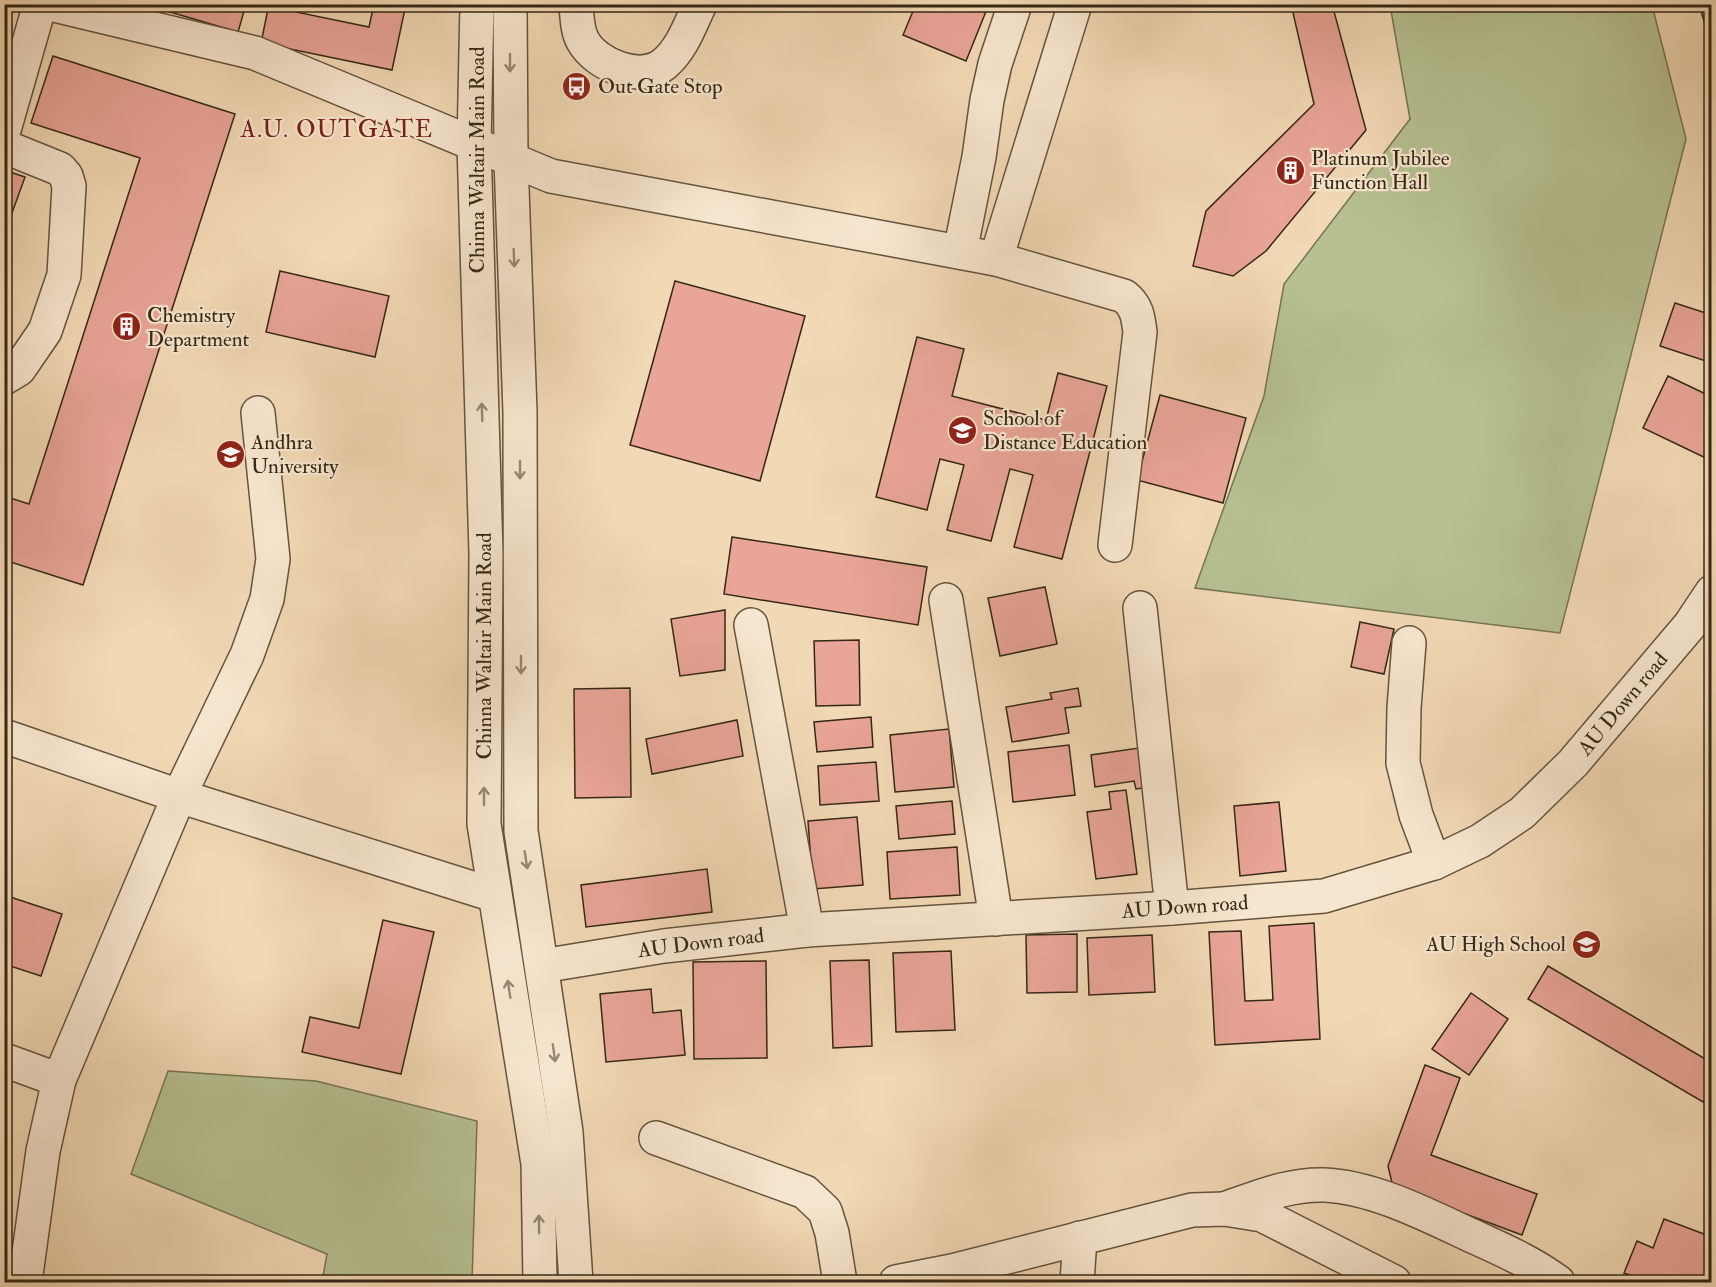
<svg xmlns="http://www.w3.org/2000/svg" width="1716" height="1287" viewBox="0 0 1716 1287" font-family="'IM FELL Double Pica',serif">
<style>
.green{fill:#b6c091;stroke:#767454;stroke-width:1.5}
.building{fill:#e9a597;stroke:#352816;stroke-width:1.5}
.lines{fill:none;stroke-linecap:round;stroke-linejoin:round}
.minor-casing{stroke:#64543e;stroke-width:36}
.minor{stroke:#f7e6cf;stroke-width:33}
.oneway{stroke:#968772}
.labels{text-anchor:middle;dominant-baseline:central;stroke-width:4.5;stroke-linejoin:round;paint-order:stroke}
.poi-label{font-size:21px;fill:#352816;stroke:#f7e6cf;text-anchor:start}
.street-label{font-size:21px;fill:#352816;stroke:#f7e6cf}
.quarter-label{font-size:24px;letter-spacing:1.5px;fill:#7a1f14;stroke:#f7e6cf}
</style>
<rect width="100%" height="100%" fill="#f2d9b5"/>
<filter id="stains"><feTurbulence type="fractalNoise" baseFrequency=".00333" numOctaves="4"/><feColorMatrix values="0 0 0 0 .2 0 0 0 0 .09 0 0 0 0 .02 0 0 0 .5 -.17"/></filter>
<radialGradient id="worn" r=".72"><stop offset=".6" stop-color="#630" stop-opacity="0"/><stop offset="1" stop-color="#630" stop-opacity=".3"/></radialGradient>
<!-- green -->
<g class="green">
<path d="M1390,5H1652L1686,139L1560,633L1195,588L1264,396L1284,284L1410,119Z"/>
<path d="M168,1071L316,1081L477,1121L472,1282H322L327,1254L131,1174Z"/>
</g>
<!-- building -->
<g class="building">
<path d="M143,4H246L238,32Z"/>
<path d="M269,4H297L296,12L369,27L374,4H406L392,70L261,43Z"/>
<path d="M916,4H989L966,61L903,35Z"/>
<path d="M1291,4H1332L1366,130L1266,251L1233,276L1193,266L1206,211L1314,104Z"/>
<path d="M1699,4H1712V41L1710,42Z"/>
<path d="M53,56L235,114L83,585L4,560V496L29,504L140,158L31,123Z"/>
<path d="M4,170L25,177L4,235Z"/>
<path d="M280,271L389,296L375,357L266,332Z"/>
<path d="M675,281L805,316L760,481L630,445Z"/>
<path d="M1675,303L1712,315V363L1660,346Z"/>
<path d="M917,337L964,349L952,396L1046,420L1058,373L1107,386L1062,559L1014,547L1033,475L1010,469L991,541L947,530L964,465L940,459L927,510L876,497Z"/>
<path d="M1668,376L1712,397V461L1643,428Z"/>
<path d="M1160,395L1246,418L1223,503L1137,480Z"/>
<path d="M732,537L927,567L918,625L724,594Z"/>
<path d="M1045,587L1057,644L1000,656L988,598Z"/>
<path d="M725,610V670L680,676L671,619Z"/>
<path d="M1360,622L1394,629L1384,674L1351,667Z"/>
<path d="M859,640L860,705L816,706L814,641Z"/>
<path d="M630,688L631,797L575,798L574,689Z"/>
<path d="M1078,688L1081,706L1065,708L1069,733L1012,742L1006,707L1052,699L1050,693Z"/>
<path d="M871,717L873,747L817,752L814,722Z"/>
<path d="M737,720L743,756L652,774L646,739Z"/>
<path d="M949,729L954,787L895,792L890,735Z"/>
<path d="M1069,745L1075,795L1013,802L1008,752Z"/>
<path d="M1146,747L1150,787L1136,789L1134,781L1095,787L1091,755Z"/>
<path d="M876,762L879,801L820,805L818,766Z"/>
<path d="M1126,790L1137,874L1096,879L1087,812L1111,809L1109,792Z"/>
<path d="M952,801L955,834L899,839L896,806Z"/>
<path d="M1279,802L1286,871L1240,876L1234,806Z"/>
<path d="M857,817L863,885L813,889L808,821Z"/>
<path d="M957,847L960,895L890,899L887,852Z"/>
<path d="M707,869L712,912L586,927L581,885Z"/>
<path d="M4,895L62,914L41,976L4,964Z"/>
<path d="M383,920L434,932L401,1074L302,1052L310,1017L359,1028Z"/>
<path d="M1314,923L1320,1039L1215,1045L1209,932L1241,931L1245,1001L1273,1000L1269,926Z"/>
<path d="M1077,934V992L1027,993L1026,935Z"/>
<path d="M1152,935L1155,992L1089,995L1087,938Z"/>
<path d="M951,951L955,1030L896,1032L893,953Z"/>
<path d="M869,960L872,1046L833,1048L830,961Z"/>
<path d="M766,961L767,1058L694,1059L693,962Z"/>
<path d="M1548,966L1712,1063V1087L1703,1102L1528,999Z"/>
<path d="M651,989L653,1013L681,1010L685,1055L606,1062L600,994Z"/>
<path d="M1471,993L1508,1019L1469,1075L1432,1049Z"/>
<path d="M1425,1065L1460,1078L1431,1155L1537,1194L1522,1235L1393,1187L1388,1166Z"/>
<path d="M1664,1219L1712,1237V1282H1649L1624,1273L1637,1241L1653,1248Z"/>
</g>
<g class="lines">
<defs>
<g id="minor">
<path d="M50,4L255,53L551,176L996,259L1124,296C1137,306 1138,317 1140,332L1115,545"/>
<path d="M477,4L474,144L486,554L484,824L538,1164L540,1282"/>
<path d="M510,4L511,160L520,412L521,831L566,1132L576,1282"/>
<path d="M576,4C577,16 577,31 583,41C596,65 641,83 664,64C682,49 690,25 700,4"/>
<path d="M4,130L40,4"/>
<path d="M4,144L8,148L60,169L66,176L69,186L64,275L45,331L19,369L4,378"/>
<path d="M960,252L979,157L987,100L995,64L1015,4"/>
<path d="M996,259L1075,4"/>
<path d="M258,413L273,559L267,599L247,655L179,796L494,895"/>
<path d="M946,600L996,919"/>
<path d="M1140,608L1172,908"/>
<path d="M751,625L807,930"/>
<path d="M1409,643L1404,708L1403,763L1416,815L1434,863"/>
<path d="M4,736L179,796L59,1080L4,1060"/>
<path d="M542,966L664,946L807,930L1172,908L1324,896L1434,863L1480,841L1522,813L1573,763L1690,625L1712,592"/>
<path d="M656,1138L805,1192L825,1211L832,1233L840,1282"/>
<path d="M1227,1208C1259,1197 1289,1184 1324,1185C1372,1187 1423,1213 1466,1233C1498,1248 1530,1261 1558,1282"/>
<path d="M25,1282L43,1151L59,1080"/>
<path d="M896,1282L952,1271L1192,1210L1225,1209L1262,1215L1394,1282"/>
<path d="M1077,1282L1080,1238"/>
</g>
</defs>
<!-- minor casing -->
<use href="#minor" class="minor-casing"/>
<!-- minor -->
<use href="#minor" class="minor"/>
</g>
<!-- one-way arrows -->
<defs><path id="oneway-shaft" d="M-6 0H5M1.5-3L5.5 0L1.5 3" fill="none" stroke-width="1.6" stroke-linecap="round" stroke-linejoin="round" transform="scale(1.5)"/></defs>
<g class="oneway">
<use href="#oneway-shaft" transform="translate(510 63) rotate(90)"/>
<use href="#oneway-shaft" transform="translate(514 258) rotate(88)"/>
<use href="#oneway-shaft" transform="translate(482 412) rotate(-92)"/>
<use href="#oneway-shaft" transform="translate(520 470) rotate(90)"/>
<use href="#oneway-shaft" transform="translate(521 665) rotate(90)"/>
<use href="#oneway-shaft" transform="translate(484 796) rotate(-90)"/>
<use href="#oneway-shaft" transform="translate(526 860) rotate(81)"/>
<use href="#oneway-shaft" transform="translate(509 989) rotate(-99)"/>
<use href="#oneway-shaft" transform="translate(554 1053) rotate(82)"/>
<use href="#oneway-shaft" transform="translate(539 1224) rotate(-91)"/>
</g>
<!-- icons -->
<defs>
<symbol id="bus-disc" viewBox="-11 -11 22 22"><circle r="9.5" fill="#8f2418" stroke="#f7e6cf"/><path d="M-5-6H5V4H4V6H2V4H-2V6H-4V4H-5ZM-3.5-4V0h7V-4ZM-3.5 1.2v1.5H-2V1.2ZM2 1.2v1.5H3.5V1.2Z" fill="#fff"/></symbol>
<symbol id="building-disc" viewBox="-11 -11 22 22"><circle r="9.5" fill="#8f2418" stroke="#f7e6cf"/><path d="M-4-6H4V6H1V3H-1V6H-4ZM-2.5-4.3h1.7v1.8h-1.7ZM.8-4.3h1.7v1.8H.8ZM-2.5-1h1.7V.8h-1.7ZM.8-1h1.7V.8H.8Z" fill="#fff"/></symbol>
<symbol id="university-disc" viewBox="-11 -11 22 22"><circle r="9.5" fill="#8f2418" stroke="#f7e6cf"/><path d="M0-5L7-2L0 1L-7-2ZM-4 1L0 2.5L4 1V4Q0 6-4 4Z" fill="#fff"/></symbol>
<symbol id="school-disc" viewBox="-11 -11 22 22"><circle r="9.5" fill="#8f2418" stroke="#f7e6cf"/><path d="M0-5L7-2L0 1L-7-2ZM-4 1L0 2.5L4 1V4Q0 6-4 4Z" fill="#fff"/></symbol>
</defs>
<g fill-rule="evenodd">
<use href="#bus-disc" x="560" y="70" width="33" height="33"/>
<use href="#building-disc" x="1274" y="154" width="33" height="33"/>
<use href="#building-disc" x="110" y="310" width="33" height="33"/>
<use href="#university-disc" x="946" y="414" width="33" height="33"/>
<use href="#university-disc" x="214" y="438" width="33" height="33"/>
<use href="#school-disc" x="1570" y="928" width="33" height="33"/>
</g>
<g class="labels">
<!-- poi labels -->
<g class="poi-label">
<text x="598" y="86">Out Gate Stop</text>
<text x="1311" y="158">Platinum Jubilee<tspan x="1311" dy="24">Function Hall</tspan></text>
<text x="147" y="315">Chemistry<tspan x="147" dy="24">Department</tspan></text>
<text x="983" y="418">School of<tspan x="983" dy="24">Distance Education</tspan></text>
<text x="251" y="442">Andhra<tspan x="251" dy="24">University</tspan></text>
<text x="1566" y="944" text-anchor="end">AU High School</text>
</g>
<!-- street labels -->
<g class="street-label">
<text transform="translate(477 160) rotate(-90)">Chinna Waltair Main Road</text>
<text transform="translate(484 646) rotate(-90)">Chinna Waltair Main Road</text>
<text transform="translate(1623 704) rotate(-50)">AU Down road</text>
<text transform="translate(1185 907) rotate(-4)">AU Down road</text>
<text transform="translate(701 943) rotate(-7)">AU Down road</text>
</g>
<!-- quarter labels -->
<g class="quarter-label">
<text x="337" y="129">A.U. OUTGATE</text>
</g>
</g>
<!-- margin -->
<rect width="1716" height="1287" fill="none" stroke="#f2d9b5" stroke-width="24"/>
<rect x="6" y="6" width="1704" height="1275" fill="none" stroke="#352816" stroke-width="3"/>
<rect x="12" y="12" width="1692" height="1263" fill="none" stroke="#352816" stroke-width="1.5"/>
<rect width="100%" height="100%" filter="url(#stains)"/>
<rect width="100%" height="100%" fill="url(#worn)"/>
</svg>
